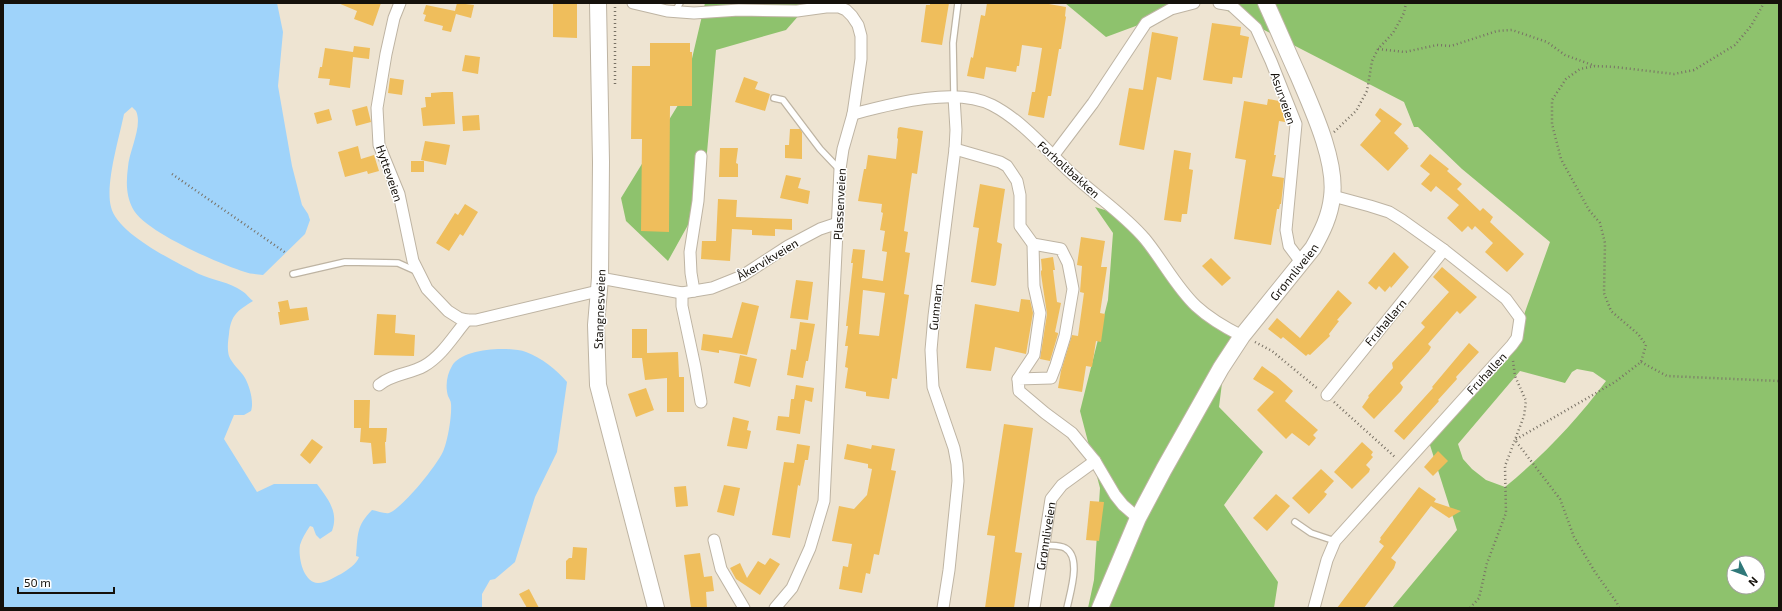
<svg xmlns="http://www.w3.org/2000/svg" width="1782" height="611" viewBox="0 0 1782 611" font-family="'Exo 2',sans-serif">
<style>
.forest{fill:#8ec26d;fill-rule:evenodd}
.water{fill:#9fd3fa}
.building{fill:#efbe5c;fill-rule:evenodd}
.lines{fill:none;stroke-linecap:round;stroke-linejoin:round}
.lane-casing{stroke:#beb4a3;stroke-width:8}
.street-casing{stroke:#beb4a3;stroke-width:13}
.secondary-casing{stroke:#beb4a3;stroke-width:18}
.path{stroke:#787165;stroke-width:2.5;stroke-dasharray:1 3;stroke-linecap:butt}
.lane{stroke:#fff;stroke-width:5.5}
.street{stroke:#fff;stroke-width:11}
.secondary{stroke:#fff;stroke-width:16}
.labels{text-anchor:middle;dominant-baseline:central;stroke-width:3;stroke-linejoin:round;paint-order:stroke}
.street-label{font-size:12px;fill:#15110b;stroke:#fff}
</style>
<rect width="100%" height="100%" fill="#eee4d2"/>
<!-- forest -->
<g class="forest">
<path d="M705,3H808V5L786,30L716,50L703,198L668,261L626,221L621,198L683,97Z"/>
<path d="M1065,3H1198L1106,37Z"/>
<path d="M1212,3H1779V608H1392L1457,530L1429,442L1510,354L1550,242L1462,169L1418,127H1414L1404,102ZM1577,369L1593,372L1606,381C1577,420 1543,456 1505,487L1486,480L1472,469L1463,459L1458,444L1520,371L1565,383L1572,372ZM1734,563H1758V587H1734Z"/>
<path d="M1095,207L1121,215L1183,292L1244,333L1224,367L1219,407L1263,452L1224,505L1278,582L1274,608H1088L1094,580L1100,488L1080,411L1108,300L1113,233Z"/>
</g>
<!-- water -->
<path class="water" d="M3,3H277L283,32L278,86L292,166L302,205L308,214L310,220L305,234L263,275C257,274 250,274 245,272C220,264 145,232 133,209C126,196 126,182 128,167C129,151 143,126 136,111L132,107L124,114C119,139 105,184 111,207C117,234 176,262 199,274C212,280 230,282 242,291C246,293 249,298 253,301C237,311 231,315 229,334C228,342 227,348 229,356C232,364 241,371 245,378C250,387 254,402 251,411L244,415H234L224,439L257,492L274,484H317C328,499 339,512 332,531L320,539L316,535L313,527L310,526C306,532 302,538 300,545C298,557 303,582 318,583C326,583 334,577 341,574C347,570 357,564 359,557L356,556C358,535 356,526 372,510C377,511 385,514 389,513C402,509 440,462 444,449C448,439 452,415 451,404C451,401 449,398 448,396C445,386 447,374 452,366C462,348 508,346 526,352C542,358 556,369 567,382L557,452L535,497L515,562L495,579L490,580L482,594V608H3Z"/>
<!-- building -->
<g class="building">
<path d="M338,3H381L373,26L354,19L357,11Z"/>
<path d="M457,3L474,5L471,18L456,14L451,32L442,30L443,26L424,21L426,15L423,14L426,5L455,11Z"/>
<path d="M553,3H577V38L553,37Z"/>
<path d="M930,3H949L942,45L921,42L926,5H930Z"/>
<path d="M987,3H1043L1066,7L1065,16L1066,17L1061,49H1059L1051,96H1048L1044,118L1028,115L1032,92H1035L1042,48L1022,45L1019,66H1017L1016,72L986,67L984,79L967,76L971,57L973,58L981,15L985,16Z"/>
<path d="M1212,23L1241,27L1240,35L1249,37L1242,78L1233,77L1232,84L1203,80Z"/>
<path d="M1152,32L1178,37L1171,80L1157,77L1144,150L1119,145L1129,88L1143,90Z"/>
<path d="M650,43H690V52H692V106H670L669,232L641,231L642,139H631L632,66H650Z"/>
<path d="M354,46L370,48L369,59L353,57L350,88L329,85L330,79L318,78L320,67H322L325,48L353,52Z"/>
<path d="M465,55L480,57L478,74L462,71Z"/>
<path d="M744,77L758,82L755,89L770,94L765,111L735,102Z"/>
<path d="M390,78L404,80L402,95L388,93Z"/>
<path d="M443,92H453L455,124L423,126L421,108L426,107L425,97H431V93Z"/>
<path d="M1268,99L1279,101L1286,117L1285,122L1279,121L1274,155H1276L1272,176L1284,178L1281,204H1280L1279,209H1277L1271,245L1234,239L1246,160L1235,158L1244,101L1267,105Z"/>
<path d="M367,106L371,122L356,126L352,110Z"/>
<path d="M1380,108L1402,124L1394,133L1408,146L1407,147L1409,148L1388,171L1360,145L1381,121L1375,115Z"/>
<path d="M329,109L332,120L317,124L314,113Z"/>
<path d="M479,115L480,130L463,131L462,116Z"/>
<path d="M900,127L923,131L917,174L912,173L904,231L908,232L905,252L910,253L904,294L909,295L897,379L892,378L889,399L866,396V392L845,388L848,368L845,367L848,346H845L848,326H846L853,263H851L853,249L865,250L862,278L883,281L887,252L882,251L885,231L880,230L883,213L881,212L882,204L858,201L864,169H866L868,155L896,159L898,139L897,138L898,128ZM863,290L885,293L879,336L859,334Z"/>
<path d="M790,129H800L802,132V159L785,158V145H789Z"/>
<path d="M425,141L450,145L446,165L421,160Z"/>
<path d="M358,146L361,159L374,155L379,171L368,174L367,171L345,177L338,152Z"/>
<path d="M720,148H738L736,163L738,164V177H719Z"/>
<path d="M1174,150L1191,153L1189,169L1193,170L1187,214H1182L1181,222L1164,220Z"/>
<path d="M1430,154L1449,169L1447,171L1462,184L1457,189L1480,211L1483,208L1493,217L1490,222L1524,254L1507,272L1485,252L1493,243L1475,226L1472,230L1468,226L1462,232L1447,218L1459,205L1436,186L1431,192L1421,184L1430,174L1420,166Z"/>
<rect x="411" y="161" width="13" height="11"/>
<path d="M786,175L801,178L798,188L810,191L808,204L780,198Z"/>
<path d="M980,184L1005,189L997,242L1002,244L996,285L994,286L971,282L979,228L973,227Z"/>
<path d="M718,199L737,200L736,217L792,219V230L775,229V236L752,235V230L732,229L730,261L701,259L702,241H716Z"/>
<path d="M465,204L478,212L463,236L460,234L449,251L436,243L455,213L458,215Z"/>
<path d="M1081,237L1105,241L1101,267H1107L1100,313L1105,314L1101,342L1096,341L1092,367L1086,366L1082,392L1058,388L1061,371L1072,335L1078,336L1084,293L1080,292L1082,266L1077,265Z"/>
<path d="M1394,252L1409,267L1391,288L1390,286L1385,292L1379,286L1376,290L1368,283Z"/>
<path d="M1053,257L1055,270H1053L1057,302L1061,303L1055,332L1058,333V334L1050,361L1040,359L1047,314L1041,274V271L1042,270L1041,259Z"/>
<path d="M1211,258L1231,278L1222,286L1202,266Z"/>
<path d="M1442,267L1477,297L1460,314L1457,311L1428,344L1431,347L1429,351L1400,383L1403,387L1401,391L1374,419L1362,407L1369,397L1368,396L1393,368L1392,363L1425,327L1421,323L1449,292L1433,277Z"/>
<path d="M796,280L813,282L808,320L790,318Z"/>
<path d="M1338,290L1352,303L1337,320L1339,321L1329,334L1330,336L1310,355L1308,354L1306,356L1283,337L1281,339L1268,329L1277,318L1300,338Z"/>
<path d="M1021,299L1030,300L1033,313L1026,354L995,347L991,371L966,368L975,304L1019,312Z"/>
<path d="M288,300L290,309L307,307L309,320L280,325L278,312H280L278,302Z"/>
<path d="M742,302L759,306L747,355L719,350V353L701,350L703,334L732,338Z"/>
<path d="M377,314L396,315L395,333L415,335L414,356L374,355Z"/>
<path d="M800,322L815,324L808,361H806L803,378L787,375L791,349L796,350Z"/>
<path d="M632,329H647V353L678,352L679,377H684V412H667V378L645,380L642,358H632Z"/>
<path d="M1469,343L1479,352L1456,377L1457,379L1438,400L1439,401L1404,440L1394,431L1433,388L1432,387Z"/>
<path d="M740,355L757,359L750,387L734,383Z"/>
<path d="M1262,366L1276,376L1293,391L1285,401L1318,430L1313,435L1316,438L1309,446L1292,433L1286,439L1257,410L1274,392L1253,379Z"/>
<path d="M796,385L814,388L812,402L805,400L800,434L776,430L778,416L789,417L791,399H794Z"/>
<path d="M646,388L654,410L636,417L628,394Z"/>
<path d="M354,400H370L369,428H387L386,442H385L386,463L373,464L371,443L360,442L361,428H354Z"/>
<path d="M733,417L749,421L747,430L751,431L747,449L727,446Z"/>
<path d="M1004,424L1033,428L1015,552L1022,553L1014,608H985L995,536L987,535Z"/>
<path d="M312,439L323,447L310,464L300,455Z"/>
<path d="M1362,442L1373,452L1371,455L1373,457L1366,465L1370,469L1369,472L1352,489L1334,472Z"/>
<path d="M797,444L810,446L808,460H805L800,486L798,485L790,538L772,535L784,462L794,463Z"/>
<path d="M847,444L871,449L872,445L895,449L891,470L896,471L879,555L874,554L870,574L866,573L862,593L839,589L843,566L848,567L852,544L832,541L839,506L854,509L867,495L872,469L868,468V464L844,459Z"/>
<path d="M1438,451L1448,461L1433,476L1424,467Z"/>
<path d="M1321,469L1334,481L1324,492L1327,494L1325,497L1309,514L1292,498Z"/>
<path d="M724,485L740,488L734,516L717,512Z"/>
<path d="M686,486L688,506L676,507L674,487Z"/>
<path d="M1419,487L1436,499L1434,502L1461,511L1449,518L1431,506L1391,558L1396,562L1394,568L1364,608H1337L1384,546L1379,542L1381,539L1380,538Z"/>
<path d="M1276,494L1290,506L1267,531L1253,518Z"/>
<path d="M1090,501L1104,502L1099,541L1086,540Z"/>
<path d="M573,547L587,548L585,580L566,579V561L569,558H572Z"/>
<path d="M700,553L704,577L712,576L714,591L706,592L707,608H691L684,555Z"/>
<path d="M770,558L780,564L760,595L736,579L730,568L740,563L747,578L758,561L765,565Z"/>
<path d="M529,589L539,608H527L519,594Z"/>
</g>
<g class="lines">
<defs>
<g id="lane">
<path d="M675,11L680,3"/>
<path d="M954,97L953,43L958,3"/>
<path d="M774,98L783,100L820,149L839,169"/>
<path d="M293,274L345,262L398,263L416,271"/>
<path d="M1295,522L1311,533L1335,541"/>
<path d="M1043,545C1050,546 1060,545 1065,548C1082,557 1070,593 1067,608"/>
</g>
<g id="street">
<path d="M400,3L394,18L386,54L377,108L379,145L399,194L413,261L427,289L448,311L459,318L467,320H476L598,291"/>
<path d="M633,3L667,11L694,13L739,10L797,11L826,7H839L846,10L852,16L858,25L861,36V59L853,114L843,149L840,169L824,501L810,548L792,588L775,608"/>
<path d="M1219,3L1231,5L1256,28L1271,61L1296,124L1286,230L1289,246L1301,262"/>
<path d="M853,114C891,104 956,86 992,105C1023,121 1047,151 1072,174C1096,196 1124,214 1145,239C1163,261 1176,287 1196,306C1210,319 1226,328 1242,336"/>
<path d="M955,149L1000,162L1007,166L1017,181L1020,195V226L1033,244L1034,286L1040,313L1034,355L1018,379"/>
<path d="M1053,156L1093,103L1146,23L1171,9L1194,3"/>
<path d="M1033,244L1061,249L1068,263L1073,289L1065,336L1056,365L1051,378L1018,379L1019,391L1045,413L1072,433L1095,461L1115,495L1123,505L1138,518"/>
<path d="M600,278L682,293L712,288L742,276L788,246L820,229L838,223"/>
<path d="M694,291L691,273L690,252L698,201L701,156"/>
<path d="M682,293V306L695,367L701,402"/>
<path d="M379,385C392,374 410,374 424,366C442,356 454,335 467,320"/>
<path d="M1327,395L1444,250"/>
<path d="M714,540L721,569L744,608"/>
<path d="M943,608L949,570L958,481L957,464L954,448L933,387L931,350L934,316L955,149L956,130L954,97"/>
<path id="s1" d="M1034,608L1051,499L1062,485L1095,461"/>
<path d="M1314,608L1327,560L1335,541L1512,345L1517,338L1520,318L1506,299L1444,250L1402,220L1389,212L1370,206L1333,196"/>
</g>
<g id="secondary">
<path d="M598,3L601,162L600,278L596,325L598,385L656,608"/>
<path id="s2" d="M1100,608L1138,518L1164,469L1221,368L1242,336L1313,248C1322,232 1330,216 1332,197C1337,161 1312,108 1298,75C1287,51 1277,27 1266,3"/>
</g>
</defs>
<!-- lane casing -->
<use href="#lane" class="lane-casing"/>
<!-- street casing -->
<use href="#street" class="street-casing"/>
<!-- secondary casing -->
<use href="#secondary" class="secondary-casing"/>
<!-- path -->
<g class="path">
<path d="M615,3V87"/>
<path d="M1378,49L1405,52L1437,45L1451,46L1497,31L1512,30L1547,42L1565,55L1595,66"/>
<path d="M1334,132L1356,111L1367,91L1372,61L1378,49L1393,33L1404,13L1406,3"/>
<path d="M172,174L286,253"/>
<path d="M1255,342L1272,351L1318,389"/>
<path d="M1641,362L1667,376L1779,381"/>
<path d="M1334,402L1396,458"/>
<path d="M1470,608L1479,598L1487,563L1506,513L1505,466L1524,416L1526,401L1515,376L1513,361"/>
<path d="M1619,608L1617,603L1595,572L1574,537L1560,499L1515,440L1615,382L1641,362L1646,345L1638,334L1611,311L1604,293L1605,243L1600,223L1589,210L1561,159L1552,124V100L1566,79L1580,69L1595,66L1615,67L1674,74L1694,70L1735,45L1751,26L1764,3"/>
</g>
<!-- lane -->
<use href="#lane" class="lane"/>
<!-- street -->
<use href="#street" class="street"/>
<!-- secondary -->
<use href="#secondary" class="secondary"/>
</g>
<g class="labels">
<!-- street labels -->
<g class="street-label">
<text transform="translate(1284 98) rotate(71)">Asurveien</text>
<text transform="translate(1069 169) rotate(42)">Forholtbakken</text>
<text transform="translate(390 173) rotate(71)">Hytteveien</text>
<text transform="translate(839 204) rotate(-87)">Plassenveien</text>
<text transform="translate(767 259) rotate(-31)">Åkervikveien</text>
<text stroke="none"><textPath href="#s2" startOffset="390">Grønnliveien</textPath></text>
<text transform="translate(935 307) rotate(-84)">Gunnarn</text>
<text transform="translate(599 309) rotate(-88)">Stangnesveien</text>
<text transform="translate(1385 322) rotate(-50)">Fruhallarn</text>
<text transform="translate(1486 373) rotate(-47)">Fruhallen</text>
<text stroke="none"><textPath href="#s1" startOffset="73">Grønnliveien</textPath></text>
</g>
</g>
<!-- border -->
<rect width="1782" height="611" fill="none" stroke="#15110b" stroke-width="8"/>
<!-- north arrow -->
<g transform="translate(1746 575) rotate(132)"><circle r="19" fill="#ffffff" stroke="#a1a09d"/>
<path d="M0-3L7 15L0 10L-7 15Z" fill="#2f7879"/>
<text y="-6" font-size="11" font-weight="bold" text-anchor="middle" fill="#15110b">N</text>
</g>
<!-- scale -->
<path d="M18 587v6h96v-6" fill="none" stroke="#15110b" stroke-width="2"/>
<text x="24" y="587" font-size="12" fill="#15110b" stroke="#ffffff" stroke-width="3" paint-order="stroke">50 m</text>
</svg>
